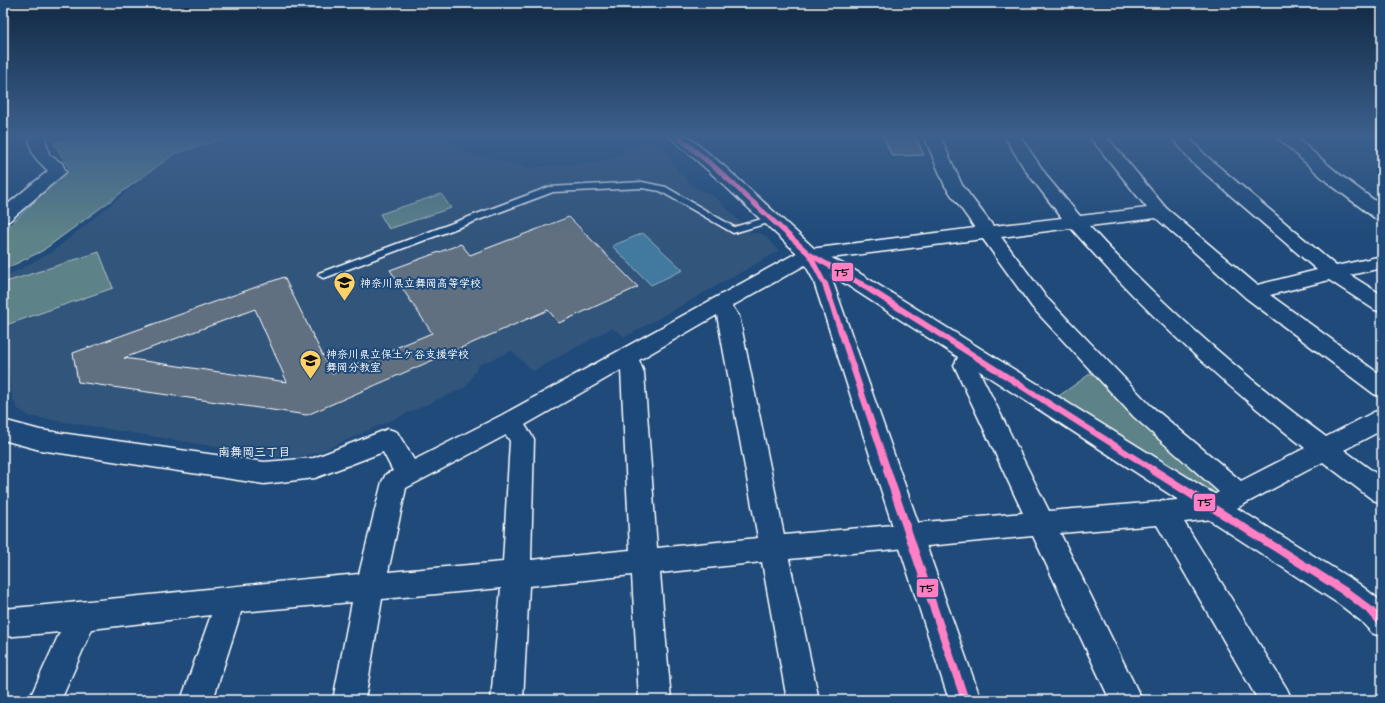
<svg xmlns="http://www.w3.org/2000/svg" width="1385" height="703" viewBox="0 0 1385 703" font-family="'Architects Daughter','Klee One',sans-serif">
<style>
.built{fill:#33557c}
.green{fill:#5d8287;stroke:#aec0c3}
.water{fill:#42799e;stroke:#8eafc5}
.building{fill:#617081;stroke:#fff;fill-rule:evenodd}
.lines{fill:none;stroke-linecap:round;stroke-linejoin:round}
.lane-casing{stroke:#fff;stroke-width:3}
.street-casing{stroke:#fff;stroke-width:3}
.secondary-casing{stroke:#fff;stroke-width:3}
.lane{fill:#1f4a7a;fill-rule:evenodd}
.street{fill:#1f4a7a;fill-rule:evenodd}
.secondary{fill:#1f4a7a;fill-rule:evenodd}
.bus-1-far2-casing{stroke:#1f4a7a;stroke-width:8}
.bus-1-far1-casing{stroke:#1f4a7a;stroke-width:9}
.bus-1-casing{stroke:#1f4a7a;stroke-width:10}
.bus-1-far2{stroke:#ff80c5;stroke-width:5}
.bus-1-far1{stroke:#ff80c5;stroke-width:6}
.bus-1{stroke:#ff80c5;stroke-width:8}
.labels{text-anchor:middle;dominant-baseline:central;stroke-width:4;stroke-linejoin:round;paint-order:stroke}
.poi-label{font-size:11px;font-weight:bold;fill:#fff;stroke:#1f4a7a;text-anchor:start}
.neighbourhood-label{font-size:12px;font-weight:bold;fill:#fff;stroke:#1f4a7a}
.line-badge{stroke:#1f4a7a;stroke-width:1.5}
.pale-badge-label{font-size:11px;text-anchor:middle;font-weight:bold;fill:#111}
</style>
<rect width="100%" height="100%" fill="#1f4a7a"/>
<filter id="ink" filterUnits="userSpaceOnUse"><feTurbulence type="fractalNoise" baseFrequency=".025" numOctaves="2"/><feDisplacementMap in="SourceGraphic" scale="8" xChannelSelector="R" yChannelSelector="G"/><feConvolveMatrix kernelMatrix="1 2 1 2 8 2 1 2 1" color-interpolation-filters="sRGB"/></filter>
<g filter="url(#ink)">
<!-- built -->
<path class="built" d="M242,136H445L468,153L530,168L604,161L648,141L670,156L673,165L694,187L715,197L750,232L763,234L779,251L625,337L612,328L533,371L512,351L479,365L466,387L320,452L297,457H278L29,416L18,409L12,397L5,343L3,341V278L52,252L170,157Z"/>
<!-- green -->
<g class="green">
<path d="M75,136H233L174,154L42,251L3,270V232L69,168L54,143Z"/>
<path d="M441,194L451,208L389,229L380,214Z"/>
<path d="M99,252L113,288L3,326V283Z"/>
<path d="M1094,371L1226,492L1208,498L1056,398Z"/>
</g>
<!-- water -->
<path class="water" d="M643,233L683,270L651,285L612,246Z"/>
<!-- building -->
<g class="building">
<path d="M883,136H915L924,155L892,156Z"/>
<path d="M569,217L638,287L559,323L548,310L307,415L78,382L73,353L284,277L332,374L432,333L390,270L461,244L470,255ZM255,309L287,382L124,358Z"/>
</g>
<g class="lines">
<defs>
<path id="lane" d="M642,182L666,187L734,227L772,216L777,219L775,221L733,233L660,191L642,188L553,192L327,277L323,278L318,275L319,273L549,187Z"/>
<g id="street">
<path d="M29,136H45L49,155L62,163L66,172L9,221L3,222V208L48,171C35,157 31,157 29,136Z"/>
<path d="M924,136H940L962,185L993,226L1062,218L1026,171L1004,136H1020L1049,179L1080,216L1147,208L1089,136H1106L1166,208L1257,285L1317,270L1193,163L1171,136H1188L1205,155L1336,266L1382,256V268L1350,275L1382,295V312L1375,310L1329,280L1270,295L1382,376V397L1374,394L1246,298L1156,218L1089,226C1160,304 1241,374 1326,437L1374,412L1382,410V430L1344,450L1382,478V503L1373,500L1323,462L1222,516L1213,519L1184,522L1287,689L1292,700H1258L1157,525L1060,533L1142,700H1110L1033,536L789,559L819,700H787L762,562L660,573L671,700H639L632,575L529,586L523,700H491L501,588L382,599L365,700H333L352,602L241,612L213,700H181L211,615L92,629L61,700H29L60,632L3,637V609C122,599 240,585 359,574L382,482L386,474L393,471L383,452L315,478L264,484L40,450L3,440V420L40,430L264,462L314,458L388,429L397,432L414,460L502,415L802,250L975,228L945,186ZM1071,228C1141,309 1221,382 1305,448L1241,481L1150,405L1046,297L1001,237ZM983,239L1032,307L1134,417L1219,492L1210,497L1166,501L1163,500L1158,502L1049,511L976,365L982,354L979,348L971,346L963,348L954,365L1023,513L784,535L739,316L732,306L814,260ZM717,315L758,538L657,548L644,373L639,360ZM621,370L630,550L531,560L534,439L525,425ZM506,435L510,441L503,562L388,572L406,488Z"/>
</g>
<g id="secondary">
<path d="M669,136H687L724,166L816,250L851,268L1359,584L1382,602V637L1372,633L1361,621L1339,604L830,274L981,700H949L813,279L801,257L712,174Z"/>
<path d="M1276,136H1294L1339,174L1382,206V220L1376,219L1327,182Z"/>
</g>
</defs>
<!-- lane casing -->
<use href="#lane" class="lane-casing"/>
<!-- street casing -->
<use href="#street" class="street-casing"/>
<!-- secondary casing -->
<use href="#secondary" class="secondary-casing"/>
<!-- lane -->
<use href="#lane" class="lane"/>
<!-- street -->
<use href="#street" class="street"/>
<!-- secondary -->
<use href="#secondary" class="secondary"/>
<defs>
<g id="bus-1-far2">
<path d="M677,136L718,170L809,254L863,285"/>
<path d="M809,254L825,285"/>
</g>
<g id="bus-1-far1">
<path d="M825,284L888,471"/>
<path d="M861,284L1155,471"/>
</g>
<g id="bus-1">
<path d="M887,470L965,700"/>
<path d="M1153,470L1349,594L1371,611L1382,623"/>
</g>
</defs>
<!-- bus-1-far2 casing -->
<use href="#bus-1-far2" class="bus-1-far2-casing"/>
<!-- bus-1-far1 casing -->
<use href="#bus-1-far1" class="bus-1-far1-casing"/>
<!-- bus-1 casing -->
<use href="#bus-1" class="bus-1-casing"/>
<!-- bus-1-far2 -->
<use href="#bus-1-far2" class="bus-1-far2"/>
<!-- bus-1-far1 -->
<use href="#bus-1-far1" class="bus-1-far1"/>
<!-- bus-1 -->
<use href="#bus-1" class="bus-1"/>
</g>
</g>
<!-- sky -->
<linearGradient id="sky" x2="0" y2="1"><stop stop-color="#112943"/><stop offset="0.58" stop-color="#3c608d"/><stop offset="1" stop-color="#3c608d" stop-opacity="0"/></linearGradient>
<rect width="1385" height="235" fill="url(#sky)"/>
<!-- icons -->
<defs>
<symbol id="school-pin" viewBox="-11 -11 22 30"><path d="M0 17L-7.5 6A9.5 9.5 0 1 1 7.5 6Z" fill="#ffd166" stroke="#1f4a7a"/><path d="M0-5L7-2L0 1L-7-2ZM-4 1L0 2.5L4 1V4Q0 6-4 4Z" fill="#111"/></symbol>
</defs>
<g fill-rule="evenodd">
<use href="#school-pin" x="332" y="270" width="25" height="34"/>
<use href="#school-pin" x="298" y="348" width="25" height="34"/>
</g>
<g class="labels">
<!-- poi labels -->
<g class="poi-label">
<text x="360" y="283">神奈川県立舞岡高等学校</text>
<text x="326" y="354">神奈川県立保土ケ谷支援学校<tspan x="326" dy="13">舞岡分教室</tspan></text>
</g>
<!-- neighbourhood labels -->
<g class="neighbourhood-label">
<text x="254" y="452">南舞岡三丁目</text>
</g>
</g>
<g class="line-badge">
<rect x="831" y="262" width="23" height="20" rx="4" fill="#ff80c5"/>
<rect x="1193" y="493" width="23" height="19" rx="4" fill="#ff80c5"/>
<rect x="916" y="578" width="23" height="20" rx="4" fill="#ff80c5"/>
</g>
<g class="pale-badge-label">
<text x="842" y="276">T5</text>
<text x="1205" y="506">T5</text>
<text x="927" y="592">T5</text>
</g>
<!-- margin -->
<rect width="1385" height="703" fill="none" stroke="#1f4a7a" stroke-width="16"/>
<rect x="8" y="8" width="1369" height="687" fill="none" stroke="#fff" stroke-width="1.5" filter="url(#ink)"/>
</svg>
